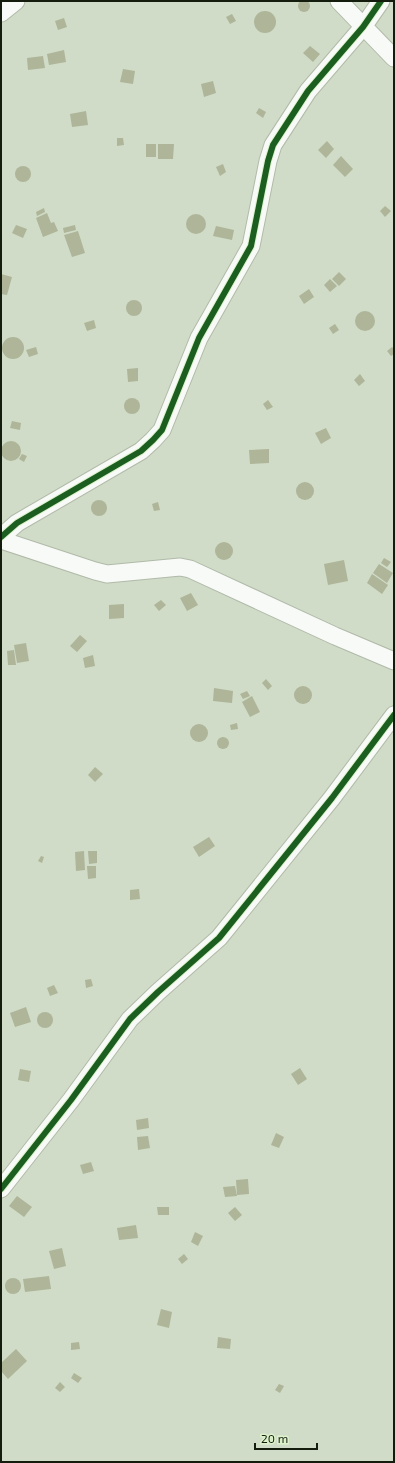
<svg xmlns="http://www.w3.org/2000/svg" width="395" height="1463" viewBox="0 0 395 1463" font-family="'Exo 2',sans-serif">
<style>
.building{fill:#aeb599}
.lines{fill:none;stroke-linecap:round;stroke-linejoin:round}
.street-casing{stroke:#b1baa9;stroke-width:19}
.street{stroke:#f8faf7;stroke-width:17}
.cycleway-casing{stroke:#dcf2cb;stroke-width:8}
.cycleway{stroke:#1b5e20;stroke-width:6}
</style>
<rect width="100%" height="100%" fill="#d0dcc7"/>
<!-- building -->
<g class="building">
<circle cx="304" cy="6" r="6"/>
<circle cx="265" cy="22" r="11"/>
<path d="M232,14L236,21L230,24L226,17Z"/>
<path d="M64,18L67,27L58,30L55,21Z"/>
<path d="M310,46L320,54L313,62L303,53Z"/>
<path d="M64,50L66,62L49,65L47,54Z"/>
<path d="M43,56L45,68L28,70L27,58Z"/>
<path d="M123,69L135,71L133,84L120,82Z"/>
<path d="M213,81L216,93L204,97L201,84Z"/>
<path d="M259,108L266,112L263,118L256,113Z"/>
<path d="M86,111L88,125L72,127L70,114Z"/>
<path d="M117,138H123L124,145L117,146Z"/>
<path d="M327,141L334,149L326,158L318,150Z"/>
<rect x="146" y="144" width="10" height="13"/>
<path d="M158,144H174L173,159H158Z"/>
<path d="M341,156L353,169L345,177L333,165Z"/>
<path d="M223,164L226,172L220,176L216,167Z"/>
<circle cx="23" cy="174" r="8"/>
<path d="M385,206L391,211L385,217L380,211Z"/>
<path d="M44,208L45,212L37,216L36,212Z"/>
<path d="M47,213L51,223L54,222L58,231L43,237L36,218Z"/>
<circle cx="196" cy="224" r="10"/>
<path d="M16,225L27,229L23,238L12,233Z"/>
<path d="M75,225L76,230L64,233L63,228Z"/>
<path d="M216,226L234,230L232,240L213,236Z"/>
<path d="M78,231L85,253L72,257L64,235Z"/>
<path d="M339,272L346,279L339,286L332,279Z"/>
<path d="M1,274L12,277L7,295L1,294Z"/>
<path d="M330,279L337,286L330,292L324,285Z"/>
<path d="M309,289L314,297L304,304L299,296Z"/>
<circle cx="134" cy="308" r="8"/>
<circle cx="365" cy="321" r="10"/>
<path d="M94,320L96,328L87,331L84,323Z"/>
<path d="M335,324L339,330L333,334L329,328Z"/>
<circle cx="13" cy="348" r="11"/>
<path d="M36,347L38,354L29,357L26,350Z"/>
<path d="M392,347L394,349V354L391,356L387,351Z"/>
<path d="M138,368V381L128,382L127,369Z"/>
<path d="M360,374L365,381L359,386L354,380Z"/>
<circle cx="132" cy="406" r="8"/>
<path d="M268,400L273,407L267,410L263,404Z"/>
<path d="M12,421L21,423L20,430L10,428Z"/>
<path d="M326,428L331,438L321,444L315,433Z"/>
<circle cx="11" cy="451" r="10"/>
<path d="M269,449V463L250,464L249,450Z"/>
<path d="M22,454L27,456L24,462L19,459Z"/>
<circle cx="305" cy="491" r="9"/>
<circle cx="99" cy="508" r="8"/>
<path d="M158,502L160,510L154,511L152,504Z"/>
<circle cx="224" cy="551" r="9"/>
<path d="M384,558L391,562L387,567L381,563Z"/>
<path d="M344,560L348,581L328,585L324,564Z"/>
<path d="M379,564L393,573L387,583L373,573Z"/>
<path d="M372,574L388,585L382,594L367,583Z"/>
<path d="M191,593L198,605L187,611L180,598Z"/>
<path d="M161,600L166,605L159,611L154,605Z"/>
<path d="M124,604V618L109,619V605Z"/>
<path d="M80,635L87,641L77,652L70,646Z"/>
<path d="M26,643L29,661L17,663L14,645Z"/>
<path d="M14,650L16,665H8L7,651Z"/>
<path d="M93,655L95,666L85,668L83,658Z"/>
<path d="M266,679L272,686L268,690L262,683Z"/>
<circle cx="303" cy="695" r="9"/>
<path d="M214,688L233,691L232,703L213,701Z"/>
<path d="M247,691L250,696L243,699L240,694Z"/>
<path d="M252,696L260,712L250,717L242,702Z"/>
<path d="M237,723L238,729L231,730L230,725Z"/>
<circle cx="199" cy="733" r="9"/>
<circle cx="223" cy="743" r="6"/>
<path d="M95,767L103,774L95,782L88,775Z"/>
<path d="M209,837L215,846L199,857L193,847Z"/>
<path d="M84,851L85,870L76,871L75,852Z"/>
<path d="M88,851H97V863L89,864Z"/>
<path d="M41,856L44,857L42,863L38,861Z"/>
<path d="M87,866H96V878L88,879Z"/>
<path d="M139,889L140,899L130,900V890Z"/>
<path d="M91,979L93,986L86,988L85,980Z"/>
<path d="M54,985L58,993L50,996L47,988Z"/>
<path d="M26,1007L31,1022L15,1027L10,1013Z"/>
<circle cx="45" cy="1020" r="8"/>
<path d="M300,1068L307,1079L298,1085L291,1074Z"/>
<path d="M20,1069L31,1071L29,1082L18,1080Z"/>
<path d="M148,1118L149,1128L137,1130L136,1120Z"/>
<path d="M276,1133L284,1137L279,1148L271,1145Z"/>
<path d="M148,1136L150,1148L138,1150L137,1137Z"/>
<path d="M91,1162L94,1171L83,1174L80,1165Z"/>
<path d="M248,1179L249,1194L237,1195L236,1180Z"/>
<path d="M235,1186L237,1196L225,1197L223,1187Z"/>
<path d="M17,1196L32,1207L24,1217L9,1206Z"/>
<path d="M157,1207H169V1215H158Z"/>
<path d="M235,1207L242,1215L235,1221L228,1213Z"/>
<path d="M136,1225L138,1238L119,1240L117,1228Z"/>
<path d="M195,1232L203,1236L198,1246L191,1242Z"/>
<path d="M62,1248L66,1266L54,1269L49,1251Z"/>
<path d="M184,1254L188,1259L182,1264L178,1259Z"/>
<path d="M49,1276L51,1289L25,1292L23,1279Z"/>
<circle cx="13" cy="1286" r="8"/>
<path d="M161,1309L172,1312L169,1328L157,1325Z"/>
<path d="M218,1337L231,1339L230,1349L217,1348Z"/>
<path d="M79,1342L80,1349L71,1350V1343Z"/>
<path d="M16,1349L27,1361L8,1379L1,1371V1363Z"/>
<path d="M74,1373L82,1378L78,1383L71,1378Z"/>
<path d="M60,1382L65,1387L60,1392L55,1388Z"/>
<path d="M279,1384L284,1386L280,1393L275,1390Z"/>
</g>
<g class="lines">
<defs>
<g id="street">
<path d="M339,1L394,58"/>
<path d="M1,13L16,1"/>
<path d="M1,537L17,523L141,451L153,440L162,430L199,338L251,246L268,161L273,145L308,91L363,27L381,1"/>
<path d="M1,540L95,571L107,574L180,567L190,569L335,636L394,661"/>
<path d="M1,1189L71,1100L130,1019L158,992L219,938L332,798L394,715"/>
</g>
</defs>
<!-- street casing -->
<use href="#street" class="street-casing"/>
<!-- street -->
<use href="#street" class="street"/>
<defs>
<g id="cycleway">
<path d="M1,537L17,523L141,451L153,440L162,430L199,338L251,246L268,161L273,145L308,91L363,27L381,1"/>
<path d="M1,1189L71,1100L130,1019L158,992L219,938L332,798L394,715"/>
</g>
</defs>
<!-- cycleway casing -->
<use href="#cycleway" class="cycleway-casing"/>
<!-- cycleway -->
<use href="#cycleway" class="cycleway"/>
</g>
<!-- border -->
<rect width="395" height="1463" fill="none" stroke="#141c0e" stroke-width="4"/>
<!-- scale -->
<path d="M255 1443v6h62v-6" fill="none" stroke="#141c0e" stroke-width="2"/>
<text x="261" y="1443" font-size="12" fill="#141c0e" stroke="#dcf2cb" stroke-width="3" paint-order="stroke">20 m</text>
</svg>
